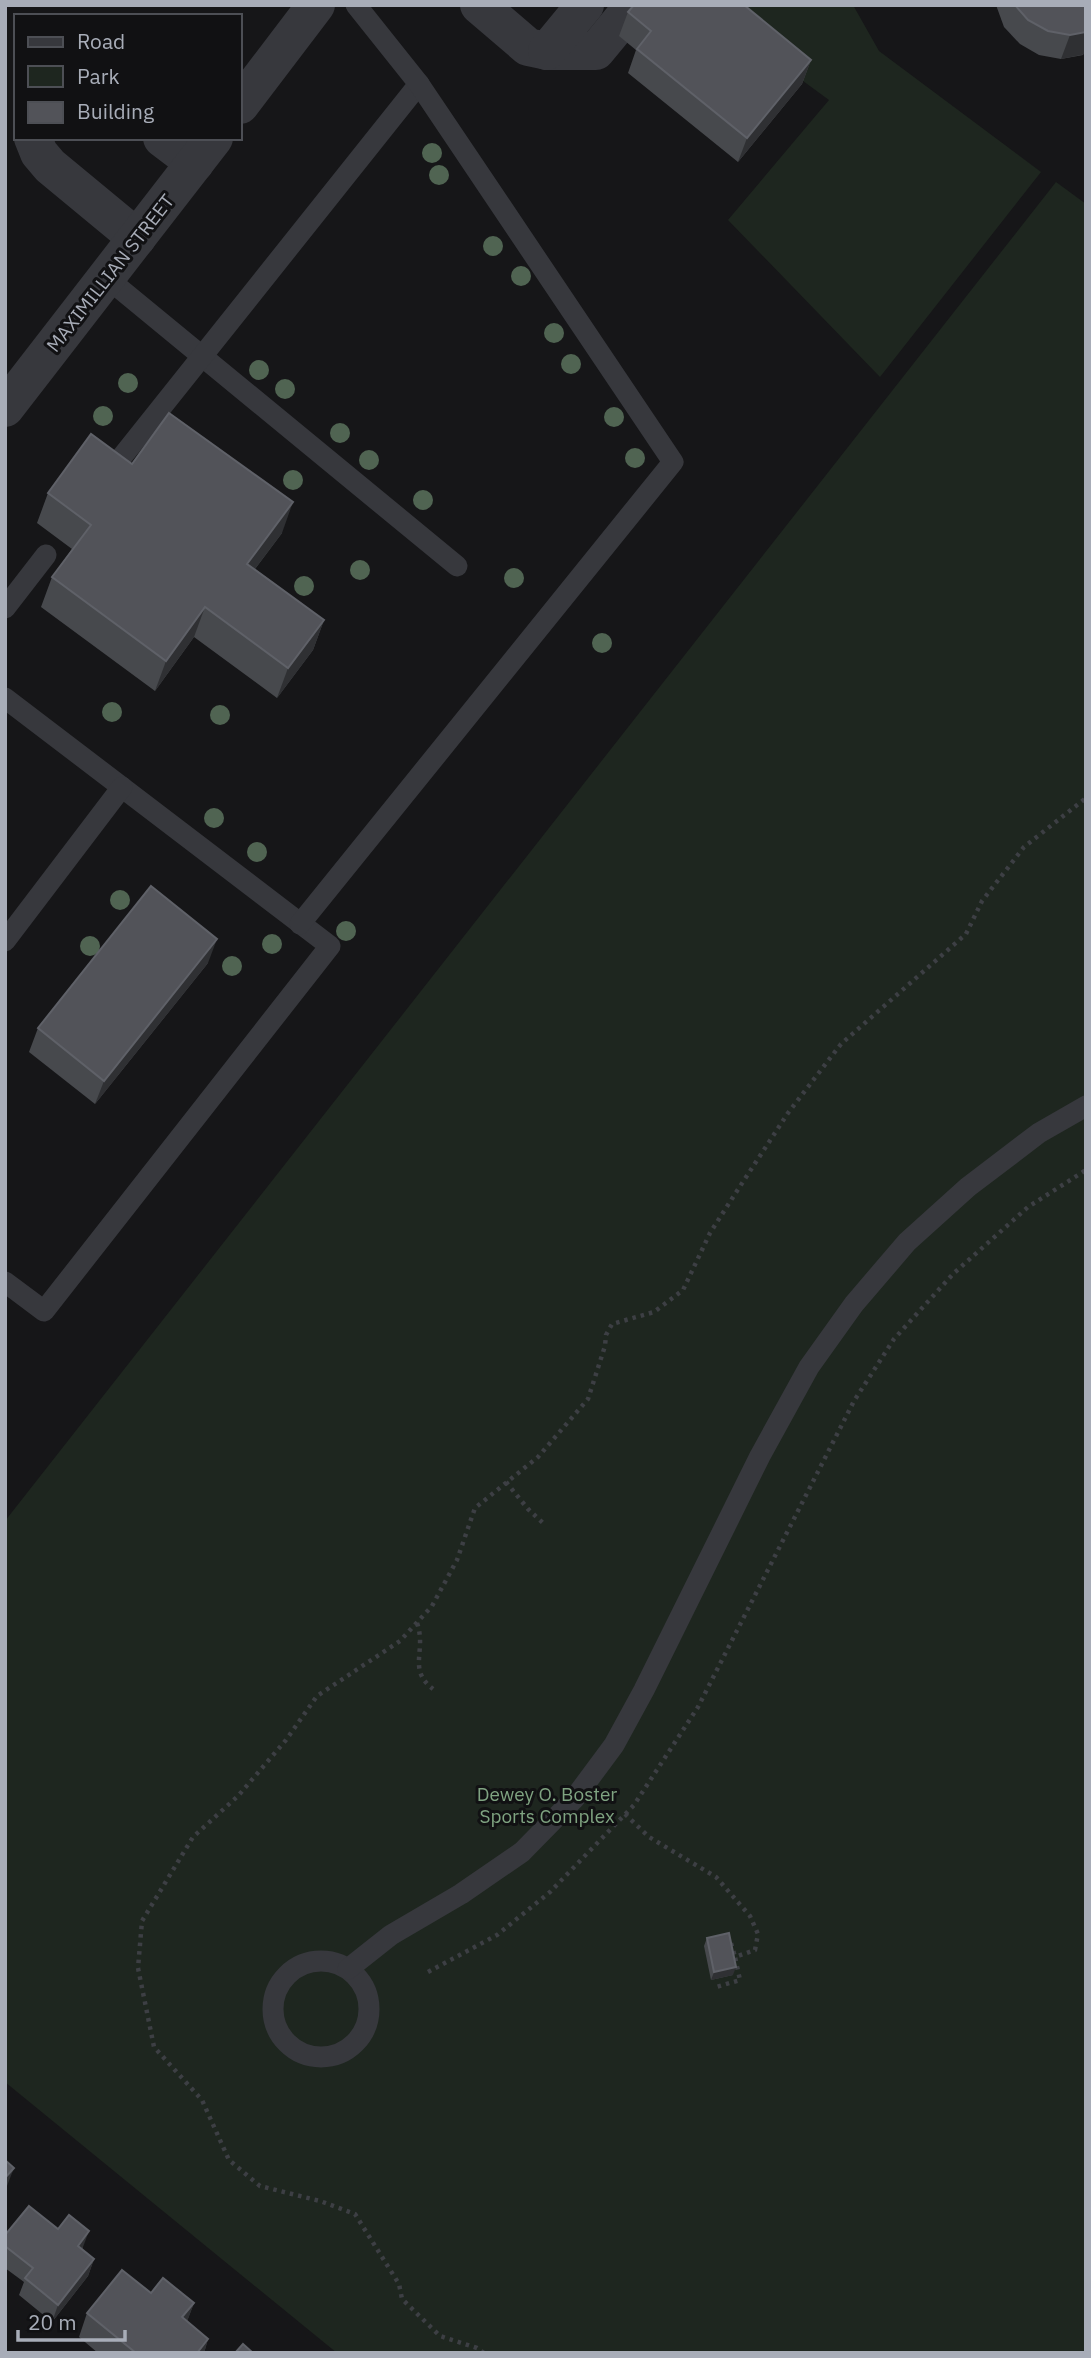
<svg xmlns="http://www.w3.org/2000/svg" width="1091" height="2358" viewBox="0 0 1091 2358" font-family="'IBM Plex Sans',sans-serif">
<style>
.green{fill:#1e261f}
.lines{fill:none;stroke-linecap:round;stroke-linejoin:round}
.path{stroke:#3d3f44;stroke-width:4.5;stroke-dasharray:3.5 5;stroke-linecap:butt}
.lane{stroke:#37383d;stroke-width:21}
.street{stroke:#37383d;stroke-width:38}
.tree{fill:#506452}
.wall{fill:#47494d}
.shaded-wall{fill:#2f3033}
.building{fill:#525359;stroke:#5f6168;stroke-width:2}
.labels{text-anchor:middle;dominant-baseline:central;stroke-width:6;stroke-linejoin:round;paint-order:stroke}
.street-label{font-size:19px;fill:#a8adb8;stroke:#111113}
.park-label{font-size:19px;fill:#7fa381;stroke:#111113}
</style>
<rect width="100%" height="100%" fill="#161618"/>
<!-- green -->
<g class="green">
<path d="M699,5H853L879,51L1041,172L880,377L728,220L829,100Z"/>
<path d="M1056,182L1086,204V2353H337L5,2082V1521Z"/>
</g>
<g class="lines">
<!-- path -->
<g class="path">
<path d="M506,1482L528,1509L543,1523"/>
<path d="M417,1623C427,1651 407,1669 433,1689"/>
<path d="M625,1814L649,1837L716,1877L750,1916L758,1934L755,1950L735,1957L740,1980L713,1988"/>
<path d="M731,1943L735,1957"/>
<path d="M428,1972L497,1935L550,1892L634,1805L698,1707L854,1401L894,1339L953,1274L1028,1207L1086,1170"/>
<path d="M484,2353L477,2348L440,2336L402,2299L399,2284L355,2214L320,2201L260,2186L229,2160L202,2100L154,2047L138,1968L142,1921L193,1837L238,1796L286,1740L317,1696L400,1641L432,1606L457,1560L475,1508L538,1457L588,1399L605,1346L606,1335L612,1324L654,1312L683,1290L710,1233L735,1194L788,1113L841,1044L966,934L982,901L1024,847L1086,798"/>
</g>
<!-- lane -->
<g class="lane">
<path d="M107,278L457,566"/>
<path d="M109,473L419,84"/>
<path d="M5,608L46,555"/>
<path d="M5,698L330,946L44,1311L5,1282"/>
<path d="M300,924L673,462L419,84L356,5"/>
<path d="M5,941L122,787"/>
<circle cx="321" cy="2009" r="48"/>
<path d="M348,1969L391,1935L461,1894L522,1852L574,1799L614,1745L644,1690L760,1456L809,1367L854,1304L907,1242L968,1187L1039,1133L1086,1106"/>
</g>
<!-- street -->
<g class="street">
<path d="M479,5L528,47L547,51H596L634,5"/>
<path d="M547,51L585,5"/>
<path d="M240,105L316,5"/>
<path d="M33,138L39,153L50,166L137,238"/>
<path d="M162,138L195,163"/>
<path d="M5,408L214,138"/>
</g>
</g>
<!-- trees -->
<g class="tree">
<circle cx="432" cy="153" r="10"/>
<circle cx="439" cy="175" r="10"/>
<circle cx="493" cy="246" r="10"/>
<circle cx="521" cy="276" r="10"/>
<circle cx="554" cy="333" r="10"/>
<circle cx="571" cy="364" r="10"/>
<circle cx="259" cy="370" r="10"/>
<circle cx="128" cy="383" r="10"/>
<circle cx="285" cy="389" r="10"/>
<circle cx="103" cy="416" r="10"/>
<circle cx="614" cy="417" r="10"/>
<circle cx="340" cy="433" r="10"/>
<circle cx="635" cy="458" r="10"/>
<circle cx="369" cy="460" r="10"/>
<circle cx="293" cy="480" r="10"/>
<circle cx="423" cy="500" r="10"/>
<circle cx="360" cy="570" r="10"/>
<circle cx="514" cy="578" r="10"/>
<circle cx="304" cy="586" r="10"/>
<circle cx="602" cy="643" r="10"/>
<circle cx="112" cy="712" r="10"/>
<circle cx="220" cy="715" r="10"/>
<circle cx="214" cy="818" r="10"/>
<circle cx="257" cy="852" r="10"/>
<circle cx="120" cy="900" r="10"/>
<circle cx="346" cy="931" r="10"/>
<circle cx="272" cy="944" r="10"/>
<circle cx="90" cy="946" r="10"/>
<circle cx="232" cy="966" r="10"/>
</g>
<!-- wall -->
<g class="wall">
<path d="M996,5H1086L1083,55L1061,59L1039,55L1020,44L1004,27Z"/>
<path d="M628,12L811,60L802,84L738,162L628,73L636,50L619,36Z"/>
<path d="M132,464L282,533L255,569L324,620L313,650L277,698L194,637L155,691L41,607L52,577L72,549L37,523L48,493Z"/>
<path d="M208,963L95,1104L29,1052L38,1028Z"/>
<path d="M707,1938L733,1975L711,1980L704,1946Z"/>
<path d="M58,2229L83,2247L82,2249L94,2259L88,2276L52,2322L19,2295L24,2282L5,2268V2235Z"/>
<path d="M151,2293L194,2303L187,2321L208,2339L204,2353H98L79,2337L87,2313Z"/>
</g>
<!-- shaded-wall -->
<g class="shaded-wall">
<path d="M1086,32V54L1061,59L1070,35Z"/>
<path d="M811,60L802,84L738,162L747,138Z"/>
<path d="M293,502L282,533L236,594L247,564Z"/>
<path d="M205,607L194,637L155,691L166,661Z"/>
<path d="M324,620L313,650L277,698L288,668Z"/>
<path d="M217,939L208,963L95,1104L104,1081Z"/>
<path d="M736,1967L733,1975L711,1980L714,1972Z"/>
<path d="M14,2168L5,2191V2178Z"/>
<path d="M89,2231L83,2247L72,2263L78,2246Z"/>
<path d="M94,2259L88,2276L52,2322L58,2305Z"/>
<path d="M194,2303L185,2327L182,2317Z"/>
<path d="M208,2339L204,2353H197Z"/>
</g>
<!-- building -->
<g class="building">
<path d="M634,5H744L811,60L747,138L637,49L651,31L628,12Z"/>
<path d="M1015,5H1086V32L1070,35L1048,31L1028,20Z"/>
<path d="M169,413L293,502L247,564L324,620L288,668L205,607L166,661L52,577L91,525L48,493L91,434L132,464Z"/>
<path d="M151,886L217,939L104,1081L38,1028Z"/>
<path d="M729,1933L736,1967L714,1972L707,1938Z"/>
<path d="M5,2160L14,2168L5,2178Z"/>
<path d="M29,2206L58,2229L69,2215L89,2231L78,2246L94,2259L58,2305L25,2278L33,2268L5,2246V2235Z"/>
<path d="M122,2270L151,2293L163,2278L194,2303L182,2317L208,2339L197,2353H136L87,2313Z"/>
<path d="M243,2344L253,2353H235Z"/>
</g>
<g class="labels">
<!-- street labels -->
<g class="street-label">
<text transform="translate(110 273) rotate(-52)">MAXIMILLIAN STREET</text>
</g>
<!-- park labels -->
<g class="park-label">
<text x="547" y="1794">Dewey O. Boster<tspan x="547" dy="22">Sports Complex</tspan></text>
</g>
</g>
<!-- border -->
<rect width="1091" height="2358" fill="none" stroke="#a8adb8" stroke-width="14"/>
<!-- legend -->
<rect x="14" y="14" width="228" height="126" fill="#111113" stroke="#4d4f55" stroke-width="2"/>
<rect x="28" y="37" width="35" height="10" fill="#37383d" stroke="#4d4f55" stroke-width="2"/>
<text x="77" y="49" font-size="21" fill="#a8adb8">Road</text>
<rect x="28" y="66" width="35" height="21" fill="#1e261f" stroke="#4d4f55" stroke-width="2"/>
<text x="77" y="84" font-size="21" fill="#a8adb8">Park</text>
<rect x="28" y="102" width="35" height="21" fill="#525359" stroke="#4d4f55" stroke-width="2"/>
<text x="77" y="119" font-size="21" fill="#a8adb8">Building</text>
<!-- scale -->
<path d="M18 2330v10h107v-10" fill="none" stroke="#a8adb8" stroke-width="3.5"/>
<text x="28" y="2330" font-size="21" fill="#a8adb8" stroke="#111113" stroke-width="5" paint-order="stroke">20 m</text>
</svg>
